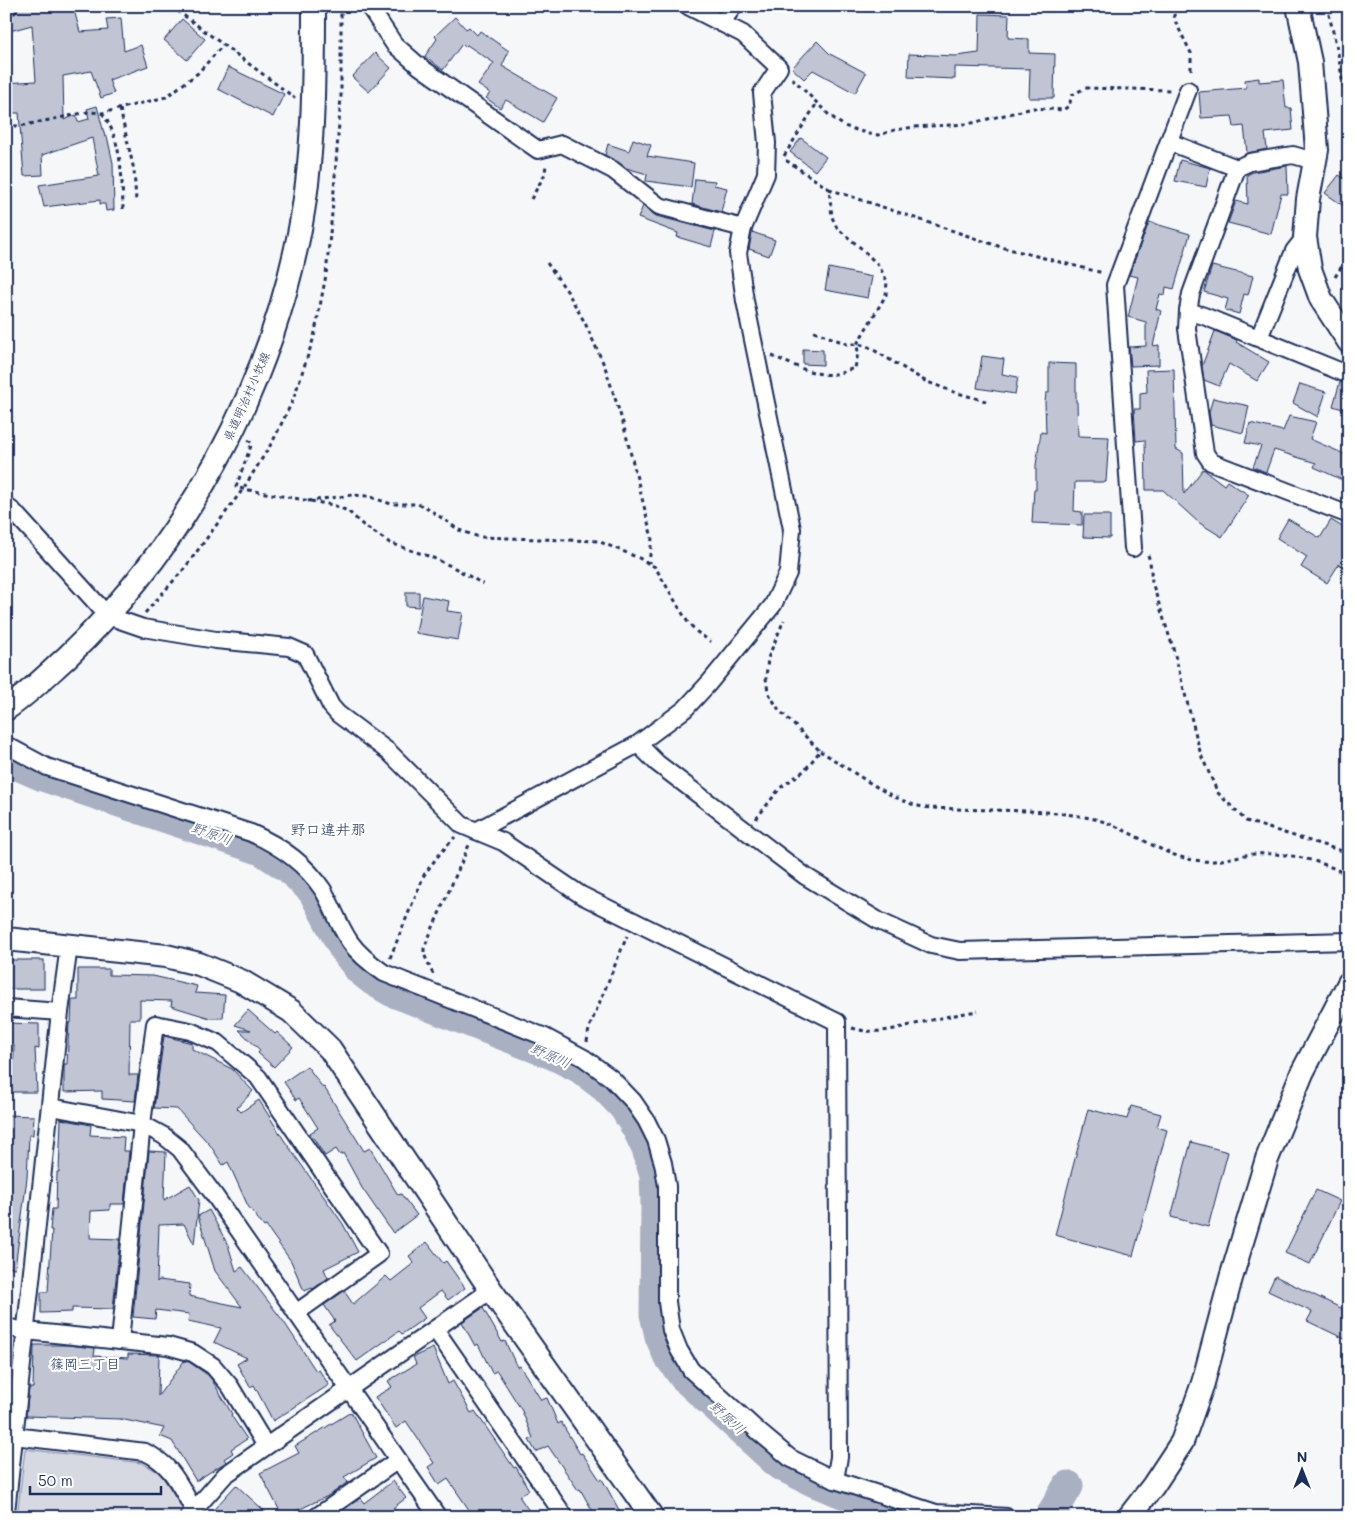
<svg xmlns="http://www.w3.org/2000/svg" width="1355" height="1523" viewBox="0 0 1355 1523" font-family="Mali,'Klee One',sans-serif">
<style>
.green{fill:#d6d9e2;stroke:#7884a0}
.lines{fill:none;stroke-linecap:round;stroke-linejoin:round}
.river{stroke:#a9b0c1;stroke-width:31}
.building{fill:#c0c4d3;stroke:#1b2f5e}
.street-casing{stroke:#1b2f5e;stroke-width:20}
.secondary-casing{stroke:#1b2f5e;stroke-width:26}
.path{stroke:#1b2f5e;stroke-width:3;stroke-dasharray:4 4;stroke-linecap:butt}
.street{stroke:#fff;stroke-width:16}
.secondary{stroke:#fff;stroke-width:22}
.labels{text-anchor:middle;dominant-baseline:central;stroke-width:4.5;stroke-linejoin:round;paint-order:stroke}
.street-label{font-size:12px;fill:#1b2f5e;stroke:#fff}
.water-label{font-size:14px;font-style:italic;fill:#4d5c81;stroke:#fff}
.neighbourhood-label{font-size:14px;fill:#1b2f5e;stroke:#fff}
.quarter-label{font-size:15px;fill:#1b2f5e;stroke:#fff}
</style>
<rect width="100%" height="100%" fill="#f6f7f9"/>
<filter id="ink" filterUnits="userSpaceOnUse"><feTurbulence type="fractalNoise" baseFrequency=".02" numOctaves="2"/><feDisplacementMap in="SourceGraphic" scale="10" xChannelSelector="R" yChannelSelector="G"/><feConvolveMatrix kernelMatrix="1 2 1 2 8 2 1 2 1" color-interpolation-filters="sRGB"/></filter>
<g filter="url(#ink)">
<!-- green -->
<path class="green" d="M25,1449L142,1463L160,1473L185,1512L181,1517H17Z"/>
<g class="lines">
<!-- river -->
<g class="river">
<path d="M6,760L43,776L262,850L289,868L313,891L344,949L360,970L374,981L391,991L552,1054L580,1068L606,1088L624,1107L638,1130L647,1149L655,1176L656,1204L655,1314L660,1336L668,1355L684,1377L780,1465L815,1482L903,1517"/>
<path d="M1050,1517L1068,1486"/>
</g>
</g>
<!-- building -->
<g class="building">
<path d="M19,6H73L80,32L108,30L106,19L121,18L124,51L141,45L148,66L109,80L114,93L101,98L91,71L63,76L64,120L76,115L78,122L89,119L87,109L97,106L105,137L107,136L113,163L114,210L106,211L105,204H100V200L44,207L39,185L99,176L92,138L42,155L43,175L24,176L19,113H6V83L36,81L32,25L6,32V17L16,13Z"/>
<path d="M980,14L1009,15L1008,38L1029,39V53L1055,54L1054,98H1029L1030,69L955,67V79L908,77L909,54L956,56L979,53Z"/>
<path d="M455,17L466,29L469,27L477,35L480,31L509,51L502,66L557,98L543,122L506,100L500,108L486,98L490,93L478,85L494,63L467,45L465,47L462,44L443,70L425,56L437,39L435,36Z"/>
<path d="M182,19L205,39L187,60L164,40Z"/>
<path d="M817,41L830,54L866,73L855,93L813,70L804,79L792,68Z"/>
<path d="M375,53L391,68L369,92L352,77Z"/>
<path d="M228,67L284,94L273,117L218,89Z"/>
<path d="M1259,78V82L1283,80L1286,108H1291L1293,130L1265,133L1267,149L1247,153L1244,126L1234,127L1232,116L1201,118L1199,92L1246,88L1245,80Z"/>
<path d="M801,138L826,157L815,171L790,152Z"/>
<path d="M633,139L651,145L647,156L694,163L691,187L646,181L647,174L626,168L605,155L608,144L629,151Z"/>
<path d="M1180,160L1210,168L1206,187L1175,181Z"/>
<path d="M1287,166L1288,194H1281L1271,234L1228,223L1236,201L1248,204L1247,175L1253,172Z"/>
<path d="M1339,175L1349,182V210L1325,193Z"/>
<path d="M695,179L715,181L714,185L727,188L721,212L692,204Z"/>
<path d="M643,206L656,216L715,231L711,247L677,237L678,233L638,218Z"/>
<path d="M1149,222L1190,234L1174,289L1166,287L1165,295L1160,294L1156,309L1161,311L1153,346L1159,345V365L1131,366L1129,347L1146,346V322L1128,317L1138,277L1129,275Z"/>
<path d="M752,232L775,240L769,256L749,249Z"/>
<path d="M1212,266L1253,276L1248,295L1244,294L1239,314L1225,310L1228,299L1204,292Z"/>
<path d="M829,268L872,277L868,298L825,290Z"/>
<path d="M1215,331L1237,340L1236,342L1269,362L1257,381L1229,364L1219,386L1204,380L1202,366Z"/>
<path d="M803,349L823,350V365L803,364Z"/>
<path d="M982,356L1004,359L1002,374L1018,377L1015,394L977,388Z"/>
<path d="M1049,363L1076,364V402H1077L1078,436L1109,437L1106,482H1075L1074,511L1082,512V525L1032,523L1034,489L1036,490V465L1041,432L1046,433L1045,402L1046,393H1049Z"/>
<path d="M1174,369L1176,449L1183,453L1184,494L1203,469L1224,485L1227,481L1249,495L1222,537L1198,522L1163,490H1146L1145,440L1136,441L1134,409H1140V393L1147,392L1146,370Z"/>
<path d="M1340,382L1349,385V411L1333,406Z"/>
<path d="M1300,384L1326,392L1318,417L1293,403Z"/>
<path d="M1213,398L1249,406L1243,433L1211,425L1209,412Z"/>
<path d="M1289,416L1316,422L1310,439L1349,456V483L1314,467L1316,463L1274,450L1266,472L1253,467L1261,446L1245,443L1250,423L1283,431Z"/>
<path d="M1084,515H1110V538L1083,537Z"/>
<path d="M1288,519L1320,538L1331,520L1349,531V570L1339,564L1327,583L1301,567L1307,557L1277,538Z"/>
<path d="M406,592H419V607L406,606Z"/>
<path d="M423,596L449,601L447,611L463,613L458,640L416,633Z"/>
<rect x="6" y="960" width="38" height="29"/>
<path d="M78,969H109V975L153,976L197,986L195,993L225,995L223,1018H210L171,1006L172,1001L140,1000V1019H130L129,1075H138L135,1101L102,1099V1091L64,1092V1064H67L69,1023H71L72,1000H78Z"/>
<path d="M248,1010L275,1034L277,1032L293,1047L274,1067L258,1053L260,1050L239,1030H251L235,1025Z"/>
<path d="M6,1023L39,1024V1049L35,1048L37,1092H8V1073H13L14,1045H6Z"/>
<path d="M164,1036L192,1043V1049L232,1069L253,1091L237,1108L241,1112L259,1100L284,1140L343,1224L358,1252L324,1269L328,1278L313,1289L312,1288L304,1291L291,1261L266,1226L264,1227L248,1206L228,1162L223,1165L210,1145L177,1109L154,1108Z"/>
<path d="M307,1066L323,1088L324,1087L364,1151L370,1148L398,1195L401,1194L417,1215L393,1233L362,1188L343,1153L340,1155L336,1149L325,1156L310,1133L318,1128L299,1098L296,1100L284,1082Z"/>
<path d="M1131,1106L1161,1114L1157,1127L1167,1130L1133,1256L1055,1235L1088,1109L1127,1119Z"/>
<path d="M6,1115L34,1116L33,1135H29L27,1178L15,1268L6,1267Z"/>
<path d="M61,1119L91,1125L90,1135L124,1137L123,1151H129L124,1204H110V1210L91,1211L90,1238L120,1239L113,1309L72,1308V1312L41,1313V1292H48L52,1230H50L52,1209H56L57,1172H59Z"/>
<path d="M1191,1142L1228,1152L1208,1227L1171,1217Z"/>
<path d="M149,1151L166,1152L164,1200L190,1185L199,1200L194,1244L184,1224L159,1225L157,1282L159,1280L190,1284L189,1296L242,1307L215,1271L198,1216L209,1210L228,1245L236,1271L242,1267L284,1322L316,1371L319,1370L329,1385L273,1421L254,1385L250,1387L237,1364L247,1358L214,1342L221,1328L188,1321L189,1314L156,1310L155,1319L133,1317Z"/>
<path d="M1316,1190L1340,1201L1310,1264L1285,1253Z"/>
<path d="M427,1242L443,1263L446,1261L465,1288L448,1300L441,1291L418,1308L425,1318L402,1334L399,1331L357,1361L329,1325L335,1321L324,1305L344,1291L353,1304L386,1276L391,1281L414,1263L409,1256Z"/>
<path d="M1275,1276L1349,1312V1341L1307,1321L1312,1312L1268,1291Z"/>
<path d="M483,1308L502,1342L505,1341L517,1367L520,1366L541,1400L547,1398L558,1424L561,1422L580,1454L582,1453L600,1480L602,1479L623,1517H596L580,1489L578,1490L548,1446L536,1452L529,1440L533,1438L522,1411L497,1371L492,1373L478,1344L475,1346L462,1322Z"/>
<path d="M34,1345H67L95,1348L94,1356L128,1358V1354L159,1355L158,1396L184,1361L189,1362L208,1375L212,1380L232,1414L231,1415L247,1439L231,1449L233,1453L224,1459L226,1462L196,1481L172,1441L160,1436L164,1428L120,1419L26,1416L29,1388H33Z"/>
<path d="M433,1348L448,1384L453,1381L471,1413L475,1411L514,1468L516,1467L529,1490L519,1496L533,1517H474L448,1479L439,1485L428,1467L434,1463L406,1421L396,1428L375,1397L392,1387L388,1381L416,1364L413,1357Z"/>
<path d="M351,1412L376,1458L344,1477L348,1482L330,1495L283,1517L260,1473L299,1453L295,1446Z"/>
<path d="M393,1481L406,1498L393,1508L400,1517H334L360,1498L364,1503Z"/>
<path d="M236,1485L271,1517H207Z"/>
</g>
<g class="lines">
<defs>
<g id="street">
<path d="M369,6L394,44L419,66L538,150L562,144L613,170L659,206L743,228"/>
<path d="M6,7L9,6"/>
<path d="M721,23L734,6"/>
<path d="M1169,142L1237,168"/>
<path d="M1314,161L1293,155L1250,162L1237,168L1191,294L1188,311L1187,329L1205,453L1211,462L1349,515"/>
<path d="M1188,311L1204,316L1349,375"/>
<path d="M1259,338L1294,251L1305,237"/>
<path d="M6,506L14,512L108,616L143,628L216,640L289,647L305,654L331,706L338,714L389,752L462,825L503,842L581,895L837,1022L839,1457L835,1480"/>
<path d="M1133,548L1115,285L1188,90"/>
<path d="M638,744L657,763L805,876L879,921L931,945L960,951L1349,941"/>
<path d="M6,745L47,767L251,833C281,846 305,863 323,890C333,907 339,926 350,942C359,955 371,964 384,973L545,1037L584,1058L611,1078L633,1101L646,1120L656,1140L663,1163L667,1186V1302L671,1330L679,1350L691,1370L759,1432L790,1458L835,1480L936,1513L1007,1517"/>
<path d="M476,831L638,744L685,709L709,683L773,605L788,573L792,529L745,301L738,253L743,228L766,174L767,143L762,93L779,68L743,34L688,6"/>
<path d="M6,1008L60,1012"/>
<path d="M51,1107L142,1124L164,1136L180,1149L215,1196L438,1517"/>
<path d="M6,1327L26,1331L168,1346L193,1353L213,1366L230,1386L266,1446"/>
<path d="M435,1329L565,1517"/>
<path d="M120,1341L142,1124L155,1024L190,1031L218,1043L258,1077L379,1254L296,1313"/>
<path d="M6,1435L145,1452C173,1465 179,1485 194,1510"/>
<path d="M6,1512L60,1012L69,946"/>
<path d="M188,1517L225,1475L491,1290"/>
<path d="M316,1517L398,1460"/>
</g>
<g id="secondary">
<path d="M1298,6L1310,62L1317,150L1308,199L1305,237L1310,269L1321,299L1349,342"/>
<path d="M6,709C28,694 47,675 67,657C185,544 267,395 299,234C314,159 314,82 314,6"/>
<path d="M6,939L166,956L199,964L241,981L291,1011L330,1049L491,1290L652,1517"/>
<path d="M1129,1517L1153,1486L1182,1442L1203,1383L1231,1278L1267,1159L1302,1073L1349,983"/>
</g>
</defs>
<!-- street casing -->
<use href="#street" class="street-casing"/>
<!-- secondary casing -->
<use href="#secondary" class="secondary-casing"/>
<!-- path -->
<g class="path">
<path d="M171,6L295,98"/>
<path d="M1172,6L1176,23L1191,53V74"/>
<path d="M1327,6L1338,53L1349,122"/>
<path d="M792,78L828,114L844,126L869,134L879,135L895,130L914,127L968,124L1033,108L1063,110L1069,106L1072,95L1085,88L1171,90"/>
<path d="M120,109L134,170L136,201"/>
<path d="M102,113C122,139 122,178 123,209"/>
<path d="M6,126H20L88,112L102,113L166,97L198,73L223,45"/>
<path d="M784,156L817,103"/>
<path d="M829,189L1001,247L1103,273"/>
<path d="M531,199L545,174L546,164"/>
<path d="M547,263L567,291L585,323L605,367L623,423L652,538L649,563"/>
<path d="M1335,277L1349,255"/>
<path d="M814,331L847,344H857L867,346L925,381L954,392L989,402"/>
<path d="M772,356C792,364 818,379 840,373C845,372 850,369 855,368L858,353L857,344L886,295L887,281L879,266L862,249L837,228L832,217L829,189L787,161H782"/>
<path d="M248,440L252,443L236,487L243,489L333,505L348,511L363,525L390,543L431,557L453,567L483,584"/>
<path d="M308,501L352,495L368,496L391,504H417L426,507L459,530L479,537L598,541L639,558L655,567L687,621L697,632L711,642"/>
<path d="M1148,555L1150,561L1152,582L1173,648L1201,755L1218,793L1246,821L1342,851L1349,855"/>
<path d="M145,613L184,569L243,489L273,441L293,400L314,337L326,275L333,203L341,96V6"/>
<path d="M820,751C847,767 893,802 923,807C934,809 946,808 957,809C1001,811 1046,809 1090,818C1130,826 1160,858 1202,861C1219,863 1237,855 1254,854C1287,852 1321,860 1349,876"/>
<path d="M756,819L780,788L805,770L820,751L779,710L768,692L766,678L768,658L784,620"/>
<path d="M390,958L424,875L438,856L455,837"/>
<path d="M433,974L424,954V948L469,845"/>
<path d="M852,1028C878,1036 895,1028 920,1023C939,1018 958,1014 978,1011"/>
<path d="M587,1042L589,1028L627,936"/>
</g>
<!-- street -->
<use href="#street" class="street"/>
<!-- secondary -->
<use href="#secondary" class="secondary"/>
</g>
</g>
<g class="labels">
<!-- street labels -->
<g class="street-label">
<text transform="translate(246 396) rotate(-66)">県道明治村小牧線</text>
</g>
<!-- water labels -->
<g class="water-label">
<text transform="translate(212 833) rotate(19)">野原川</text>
<text transform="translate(551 1055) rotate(24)">野原川</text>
<text transform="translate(728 1417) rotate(42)">野原川</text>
</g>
<!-- neighbourhood labels -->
<g class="neighbourhood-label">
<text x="85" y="1363">篠岡三丁目</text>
</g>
<!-- quarter labels -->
<g class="quarter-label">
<text x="328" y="829">野口違井那</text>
</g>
</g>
<!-- margin -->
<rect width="1355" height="1523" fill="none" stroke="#fff" stroke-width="25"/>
<rect x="12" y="12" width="1330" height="1498" fill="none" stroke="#1b2f5e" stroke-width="2" filter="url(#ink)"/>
<!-- north arrow -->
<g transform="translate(1302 1470)" stroke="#ffffff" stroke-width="4" paint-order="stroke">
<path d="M0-4L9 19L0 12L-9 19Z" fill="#1b2f5e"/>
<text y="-8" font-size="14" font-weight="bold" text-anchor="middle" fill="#1b2f5e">N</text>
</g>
<!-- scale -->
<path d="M30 1486v8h131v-8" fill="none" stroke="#1b2f5e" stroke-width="2.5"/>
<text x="38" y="1486" font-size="15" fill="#1b2f5e" stroke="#ffffff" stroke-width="4" paint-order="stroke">50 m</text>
</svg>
